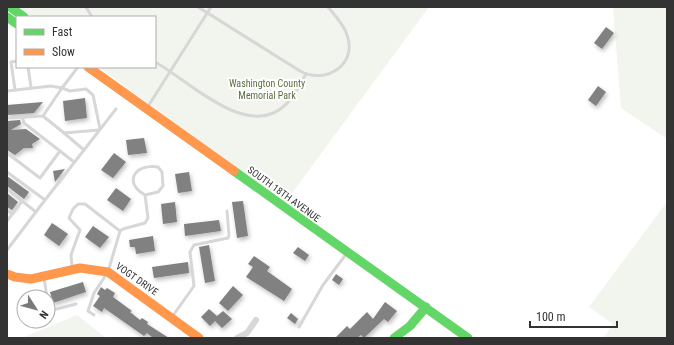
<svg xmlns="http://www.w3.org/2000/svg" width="674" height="345" viewBox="0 0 674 345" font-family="'Roboto Condensed',sans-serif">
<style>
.green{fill:#f1f5ed}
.building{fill:#818181;filter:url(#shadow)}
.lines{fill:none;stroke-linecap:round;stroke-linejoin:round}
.lane{stroke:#d7d7d7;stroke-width:3}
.street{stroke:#d7d7d7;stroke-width:6}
.fast{stroke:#63d668;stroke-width:9}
.slow{stroke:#ff974d;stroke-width:9}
.labels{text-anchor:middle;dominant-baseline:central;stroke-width:4;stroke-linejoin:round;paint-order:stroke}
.park-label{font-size:10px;fill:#56703f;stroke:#fff}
.street-label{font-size:10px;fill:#333;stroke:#fff}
</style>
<defs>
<filter id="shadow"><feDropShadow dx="1.5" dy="2.5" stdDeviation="2" flood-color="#0004"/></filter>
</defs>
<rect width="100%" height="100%" fill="#fff"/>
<!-- green -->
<g class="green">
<path d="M18,7H429L284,204L99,67H155V17H32Z"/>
<path d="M613,7H667V139L621,108Z"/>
<path d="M667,202V338H604L613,324L589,307Z"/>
<path d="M77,315L106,338H22Z"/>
</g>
<!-- building -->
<g class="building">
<path d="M606,27L614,33L602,49L594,43Z"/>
<path d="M598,86L606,92L596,106L588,100Z"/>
<path d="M85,98L87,118L65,121L63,101Z"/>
<path d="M43,102L34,113L7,115V105Z"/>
<path d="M20,120L21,124L11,130L26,129L40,139L32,144L33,148H24L15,155L7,150V121Z"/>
<path d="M144,138L147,153L128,155L126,140Z"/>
<path d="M114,153L126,162L113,178L101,170Z"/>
<path d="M65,169L55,182L53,171Z"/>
<path d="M189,172L192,191L178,193L175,174Z"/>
<path d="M7,176L29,192L24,199L7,186Z"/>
<path d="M116,188L131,199L123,211L107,200Z"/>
<path d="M7,193L18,202L12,210L7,207Z"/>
<path d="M243,201L248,236L237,238L232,202Z"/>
<path d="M175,202L177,222L163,224L161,204Z"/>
<path d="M219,220L221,231L185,236L184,224Z"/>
<path d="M52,223L68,234L59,246L44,235Z"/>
<path d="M93,226L109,237L100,248L85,237Z"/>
<path d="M153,236L155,251L136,254L135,247H130L129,240Z"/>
<path d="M209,245L215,281L205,283L199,247Z"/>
<path d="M298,247L309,255L305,261L293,253Z"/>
<path d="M254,256L270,267L267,271L292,289L284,301L246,277L253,267L248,264Z"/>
<path d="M188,262L189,273L154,278L152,267Z"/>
<path d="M336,274L343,279L339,285L332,280Z"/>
<path d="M83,282L86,292L53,303L50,292Z"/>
<path d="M233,286L243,295L228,311L219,303Z"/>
<path d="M101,287L105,290L107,288L115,293L113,297L132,311L130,312L140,320L142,318L148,322L147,324L169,338H153L147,333L144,336L104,308L102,312L93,306L100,296L97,294Z"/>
<path d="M385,302L397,311L388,322L384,319L364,338L361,335L357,338H335L347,326L350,329L367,312L373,319Z"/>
<path d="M209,309L217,316L223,311L232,319L222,328L215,321L210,326L201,317Z"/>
<path d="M291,313L298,319L295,324L287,318Z"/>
</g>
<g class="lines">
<!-- lane -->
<g class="lane">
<path d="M86,7L92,17"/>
<path d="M198,7L300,71C325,85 358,65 347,35C344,25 335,15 328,7"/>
<path d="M155,62C187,79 245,139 283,107C293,99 299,86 306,74"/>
<path d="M28,67L31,87"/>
<path d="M15,90L11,62L17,61"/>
<path d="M7,91L51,86L62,88L78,67"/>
<path d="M147,108L211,7"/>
<path d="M43,116L64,133L99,130"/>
<path d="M7,118L43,116L62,88L70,91L86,89L93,95L100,129"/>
<path d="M64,133L84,150"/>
<path d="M60,151L74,162"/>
<path d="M7,153L40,178L60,151L24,123L22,116"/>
<path d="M7,172L45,200L7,250"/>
<path d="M7,189L22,201L7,221"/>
<path d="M45,200L116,109"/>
<path d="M22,201L36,212"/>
<path d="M7,210L12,214"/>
<path d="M72,267L71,255L80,230L69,218L73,209L78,204H85L120,231"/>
<path d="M44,278L47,297"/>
<path d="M48,306L49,311L76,304"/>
<path d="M94,315L88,311L94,293L108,272L120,231L123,229L145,223L148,218L145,195L158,192L163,186L162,172L158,167C136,163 122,182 145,195"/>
<path d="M172,317L194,286L190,252L194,245L228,238L229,235L227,211"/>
<path d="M299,327L323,285L347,253"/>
</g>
<!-- street -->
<path class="street" d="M237,338L247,333L256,320"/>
<!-- fast -->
<g class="fast">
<path d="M10,7L24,17"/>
<path d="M7,17L17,24"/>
<path d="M234,171L468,338"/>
<path d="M394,338L410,326L426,307"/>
</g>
<!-- slow -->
<g class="slow">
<path d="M88,67L234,171"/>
<path d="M7,274L15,277L31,279L80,268L108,272L199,338"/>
</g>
</g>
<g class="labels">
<!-- park labels -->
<g class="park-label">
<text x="267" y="83">Washington County<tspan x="267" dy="12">Memorial Park</tspan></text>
</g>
<!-- street labels -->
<g class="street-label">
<text transform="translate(284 194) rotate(36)">SOUTH 18TH AVENUE</text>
<text transform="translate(137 279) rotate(35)">VOGT DRIVE</text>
</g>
</g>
<!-- border -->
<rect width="674" height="345" fill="none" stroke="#333333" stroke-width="16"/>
<!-- legend -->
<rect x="16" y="16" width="140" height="52" fill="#ffffff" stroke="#adadad"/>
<rect x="24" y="29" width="20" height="6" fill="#63d668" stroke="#adadad"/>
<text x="52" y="36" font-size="12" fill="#333333">Fast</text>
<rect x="24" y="49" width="20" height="6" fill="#ff974d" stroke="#adadad"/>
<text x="52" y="56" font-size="12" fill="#333333">Slow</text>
<!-- north arrow -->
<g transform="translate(36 309) rotate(126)"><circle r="19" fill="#ffffff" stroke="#adadad"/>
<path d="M0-3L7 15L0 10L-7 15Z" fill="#7a7a7a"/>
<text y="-6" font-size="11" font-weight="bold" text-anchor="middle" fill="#333333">N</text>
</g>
<!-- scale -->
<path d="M530 321v6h87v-6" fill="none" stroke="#333333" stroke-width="2"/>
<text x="536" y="321" font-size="12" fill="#333333" stroke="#ffffff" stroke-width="3" paint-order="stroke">100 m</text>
</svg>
